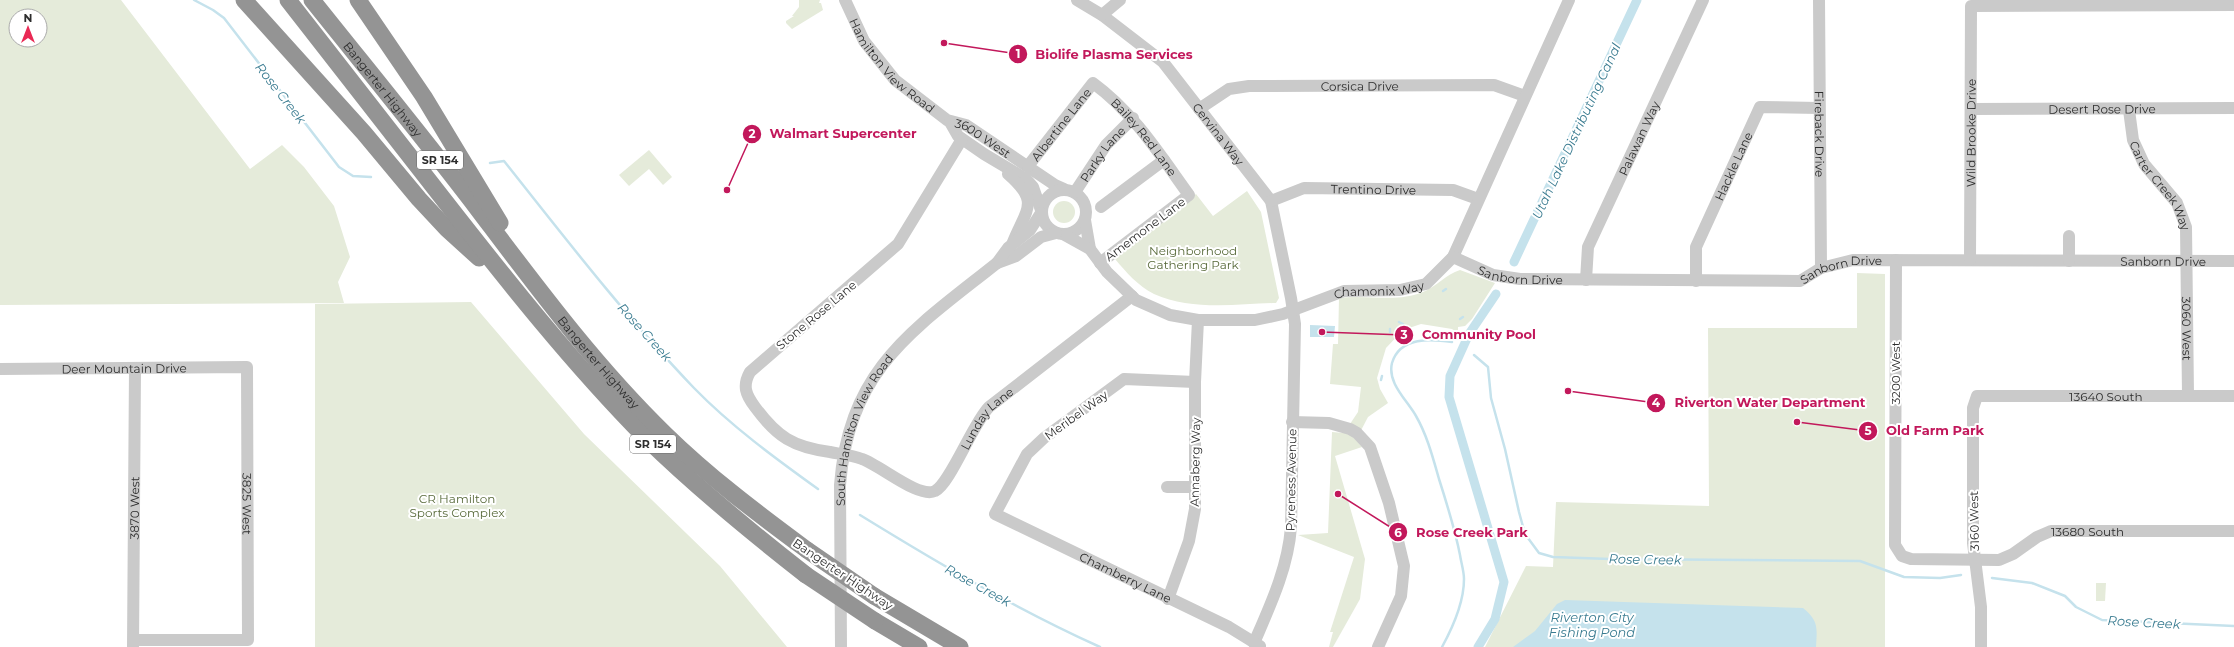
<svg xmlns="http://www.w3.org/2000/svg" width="2234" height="647" viewBox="0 0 2234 647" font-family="Montserrat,sans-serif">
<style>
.green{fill:#e5ebda;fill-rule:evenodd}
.water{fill:#c5e2ec}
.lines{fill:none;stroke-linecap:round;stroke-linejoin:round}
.stream{stroke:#c5e2ec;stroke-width:2.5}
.canal{stroke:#c5e2ec;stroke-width:9}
.minor{stroke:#cacaca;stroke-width:12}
.highway{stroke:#949494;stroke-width:17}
.highway-bridge{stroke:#949494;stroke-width:17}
.labels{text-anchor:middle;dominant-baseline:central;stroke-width:4;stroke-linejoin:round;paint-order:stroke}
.shield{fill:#fff;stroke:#6c6c6c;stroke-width:1}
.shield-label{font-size:11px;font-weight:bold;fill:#2d2d2d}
.street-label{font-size:12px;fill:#2d2d2d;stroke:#fff}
.park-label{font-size:12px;fill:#576939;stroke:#fff}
.water-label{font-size:13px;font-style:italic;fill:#397b90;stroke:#fff}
.leader{fill:none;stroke:#c2185b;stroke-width:1.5}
.callout-dot{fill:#c2185b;stroke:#fff;stroke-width:1.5}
.mark-label{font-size:12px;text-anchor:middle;font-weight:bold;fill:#fff}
.callout-label{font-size:13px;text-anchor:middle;font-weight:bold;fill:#c2185b;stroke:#fff;stroke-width:4;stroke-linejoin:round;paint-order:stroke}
</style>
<rect width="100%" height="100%" fill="#fff"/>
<!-- green -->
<g class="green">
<path d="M0,0H121L250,169L282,145L304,167L334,206L350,257L338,282L344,303L0,305ZM16,16H40V40H16Z"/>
<path d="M799,0H820L819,3H821L823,10L792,29L786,23V21L794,16H792L799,7Z"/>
<path d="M649,150L672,177L663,185L649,169L629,186L619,175Z"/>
<path d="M1247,191L1261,212L1279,298L1276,303C1237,304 1191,311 1154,294C1138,286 1126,272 1115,259L1196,194L1213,216Z"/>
<circle cx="1064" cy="212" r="11"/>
<path d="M1460,270L1495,283L1472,319L1465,326L1458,327V333L1452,329L1421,324L1403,330L1386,348L1377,378L1380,389L1388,403L1368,417L1356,440L1362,447L1335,456L1365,559L1360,599L1333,647H1329L1333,632H1330L1354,557L1298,535L1328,533L1332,432L1344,433L1358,412L1361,387L1330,384L1333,344H1338L1339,298C1366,294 1398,303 1423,292C1436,287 1446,274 1460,270Z"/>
<path d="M1857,273L1885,274V647H1485L1526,566L1553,567L1556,502L1709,506L1708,328H1857Z"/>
<path d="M471,302L584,434L720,566L787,647H315V304Z"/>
<path d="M2096,583H2106L2105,601H2096Z"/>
</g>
<!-- water -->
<g class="water">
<path d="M1310,325L1335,326L1334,337H1310Z"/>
<path d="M1565,600L1803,608C1819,621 1817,628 1816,647H1513L1535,631L1557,604Z"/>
</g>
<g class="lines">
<!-- stream -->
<g class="stream">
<path d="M194,0L213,10L224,18L339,167L353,176L371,177"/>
<path d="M490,163L504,161C565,238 626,317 694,388C731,426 775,458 818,489"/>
<path d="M1443,291L1446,289"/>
<path d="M1460,319L1463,317"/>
<path d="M1399,322L1403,324"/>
<path d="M1390,332V329"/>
<path d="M1474,355L1488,367L1491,398L1505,449L1519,512L1525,534L1539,553L1553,557L1610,559L1860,561L1904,577L1940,578L1961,575"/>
<path d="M1381,380L1382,376"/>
<path d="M860,515C938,563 1016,609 1100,647"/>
<path d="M1992,578L2032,583L2065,596L2076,607L2102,620L2234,626"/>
<path d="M1442,647C1453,627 1464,603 1464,579C1464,571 1461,562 1460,555C1455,529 1447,504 1439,479C1433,458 1427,435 1416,416C1407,400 1387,383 1392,363C1400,336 1432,339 1452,342"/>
</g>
<!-- canal -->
<g class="canal">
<path d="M1514,262L1637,0"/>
<path d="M1478,647L1495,619L1504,582L1449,397L1450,376L1469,334L1496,294"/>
</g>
<!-- minor -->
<g class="minor">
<path id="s1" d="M845,0L864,41L895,80L947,120L966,125L1055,185L1064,189"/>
<path id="s2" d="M1077,0L1102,15L1163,62L1271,201L1291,298L1295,324L1291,527C1288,568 1270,606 1254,643"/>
<path id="s3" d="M1819,0L1821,268"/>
<path d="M1102,15L1120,0"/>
<path id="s4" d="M1199,109L1229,89L1249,86L1494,85L1525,96"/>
<path id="s5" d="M1971,109L2234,108"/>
<path id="s6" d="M2129,110L2133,140L2144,164L2177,203L2186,227L2188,395"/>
<path d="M950,122L958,136L984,154L1026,179L1033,187L1041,210"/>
<path id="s7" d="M962,139L898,244L750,372C742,386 746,395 755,407C777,437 793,447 830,452C840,454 852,455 862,459C880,465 919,499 935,491C950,484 973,423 989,407L1132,296"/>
<path id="s8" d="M1028,166L1093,83C1134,113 1160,155 1189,195L1100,263"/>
<path d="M1008,174C1040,202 1027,208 1013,242"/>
<circle cx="1064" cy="212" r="22"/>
<path id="s9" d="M1075,192L1106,145L1133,118"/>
<path id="s10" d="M1271,201L1304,188L1453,190L1478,199"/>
<path d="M1101,207L1164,160"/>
<path d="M1085,220L1090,249"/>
<path id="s11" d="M1063,234L1090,249L1107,272L1136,300L1170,315L1198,320H1255L1283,314L1344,291L1400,290L1426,284L1453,257L1569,0"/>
<path id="s12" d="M1453,257L1493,275L1520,279L1800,281L1821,268L1853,260L2234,261"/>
<path id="s13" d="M1896,260L1895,545L1902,556L1911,559L1999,560L2013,554L2037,537L2051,531H2234"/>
<path id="s14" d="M1970,260L1971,6L2234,5"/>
<path d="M2069,261V236"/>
<path d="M997,263L1016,256L1041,237L1056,233"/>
<path id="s15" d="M1586,280L1588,247L1703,0"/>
<path id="s16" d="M1696,281V247L1760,107L1819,108"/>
<path id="s17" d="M0,369L247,367L248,640H134"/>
<path id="s18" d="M1195,382L1124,379L1044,438L1027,454L995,514L1229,627L1260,646"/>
<path d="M1292,422L1329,423L1350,429L1357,433L1370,447L1389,503L1404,566L1401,596L1378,647"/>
<path d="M1167,487H1195"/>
<path d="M1168,599L1189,541L1195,509V382L1198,320"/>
<path id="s19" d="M133,647L135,368"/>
<path id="s20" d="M841,647L840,485C849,368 913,330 997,263L1008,248L1030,230L1041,213"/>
<path id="s21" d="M1981,647V607L1973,543V408L1977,396H2234"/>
</g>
<!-- highway -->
<g class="highway">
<path d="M244,0L364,133L419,199L447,229L479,258"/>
<path d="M288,0C340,67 392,134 444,200C508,282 573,364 646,438C696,487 751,532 806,575"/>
<path id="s22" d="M312,0C367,69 423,137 477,208C536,286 594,365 665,434C709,477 757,513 807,550"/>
<path d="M358,0L424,97L500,223"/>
<path d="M874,596L960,647"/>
<path d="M875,621L919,647"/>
</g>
<!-- highway-bridge -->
<g class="highway-bridge">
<path d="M807,550L874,596"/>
<path d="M806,575L875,621"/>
</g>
</g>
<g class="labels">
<!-- shield labels -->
<g class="shield">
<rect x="417" y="151" width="46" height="18" rx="3"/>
<rect x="630" y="435" width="46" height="18" rx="3"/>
</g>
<g class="shield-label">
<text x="440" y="160">SR 154</text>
<text x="653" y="444">SR 154</text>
</g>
<!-- street labels -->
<g class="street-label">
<text stroke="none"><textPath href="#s1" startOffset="82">Hamilton View Road</textPath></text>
<text stroke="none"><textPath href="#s4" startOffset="167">Corsica Drive</textPath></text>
<text stroke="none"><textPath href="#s22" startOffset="114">Bangerter Highway</textPath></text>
<text stroke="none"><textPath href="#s5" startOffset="131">Desert Rose Drive</textPath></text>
<text stroke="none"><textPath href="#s8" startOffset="53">Albertine Lane</textPath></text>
<text stroke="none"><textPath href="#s14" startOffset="127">Wild Brooke Drive</textPath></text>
<text stroke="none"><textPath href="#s2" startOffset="197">Cervina Way</textPath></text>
<text stroke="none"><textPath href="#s3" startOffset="134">Fireback Drive</textPath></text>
<text stroke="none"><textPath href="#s8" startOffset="180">Bailey Red Lane</textPath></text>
<text stroke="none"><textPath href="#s15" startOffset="153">Palawan Way</textPath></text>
<text stroke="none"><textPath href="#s1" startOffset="201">3600 West</textPath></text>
<text stroke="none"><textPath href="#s9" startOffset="47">Parky Lane</textPath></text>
<text stroke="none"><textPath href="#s16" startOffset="123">Hackle Lane</textPath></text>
<text stroke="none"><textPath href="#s6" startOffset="84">Carter Creek Way</textPath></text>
<text stroke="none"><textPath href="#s10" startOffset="105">Trentino Drive</textPath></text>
<text transform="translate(1145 229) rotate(-37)">Amemone Lane</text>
<text stroke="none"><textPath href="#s12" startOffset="719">Sanborn Drive</textPath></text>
<text stroke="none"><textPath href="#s12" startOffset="395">Sanborn Drive</textPath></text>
<text stroke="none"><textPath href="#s12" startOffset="71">Sanborn Drive</textPath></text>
<text stroke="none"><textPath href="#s11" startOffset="351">Chamonix Way</textPath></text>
<text transform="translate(816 315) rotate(-40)">Stone Rose Lane</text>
<text stroke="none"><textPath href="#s6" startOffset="235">3060 West</textPath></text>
<text stroke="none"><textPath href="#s22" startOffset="462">Bangerter Highway</textPath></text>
<text stroke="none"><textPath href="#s17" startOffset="124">Deer Mountain Drive</textPath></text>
<text transform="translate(1895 373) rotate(-90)">3200 West</text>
<text stroke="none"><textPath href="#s21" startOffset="381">13640 South</textPath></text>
<text transform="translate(1076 415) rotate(-36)">Meribel Way</text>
<text stroke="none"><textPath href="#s7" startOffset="652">Lunday Lane</textPath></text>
<text stroke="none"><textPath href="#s20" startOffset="222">South Hamilton View Road</textPath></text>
<text transform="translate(1195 462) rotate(-89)">Annaberg Way</text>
<text transform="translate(1291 480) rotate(-89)">Pyreness Avenue</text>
<text stroke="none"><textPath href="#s17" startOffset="384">3825 West</textPath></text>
<text stroke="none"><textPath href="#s19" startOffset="139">3870 West</textPath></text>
<text transform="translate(1974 521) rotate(-91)">3160 West</text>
<text stroke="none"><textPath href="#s13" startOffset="492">13680 South</textPath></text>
<text transform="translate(843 574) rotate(34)">Bangerter Highway</text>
<text stroke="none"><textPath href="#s18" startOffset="407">Chamberry Lane</textPath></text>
</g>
<!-- park labels -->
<g class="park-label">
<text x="1193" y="250">Neighborhood<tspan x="1193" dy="14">Gathering Park</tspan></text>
<text x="457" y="498">CR Hamilton<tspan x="457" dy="14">Sports Complex</tspan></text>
</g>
<!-- water labels -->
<g class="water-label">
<text transform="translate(281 93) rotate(52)">Rose Creek</text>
<text transform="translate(1576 131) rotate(-65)">Utah Lake Distributing Canal</text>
<text transform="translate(645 332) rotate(48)">Rose Creek</text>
<text transform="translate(1645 559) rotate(1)">Rose Creek</text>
<text transform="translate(978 585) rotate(29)">Rose Creek</text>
<text x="1592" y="617">Riverton City<tspan x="1592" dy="15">Fishing Pond</tspan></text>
<text transform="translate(2144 622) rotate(3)">Rose Creek</text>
</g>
</g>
<!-- callouts -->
<path class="leader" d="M944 43L1018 54M727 190L752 134M1322 332L1404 335M1568 391L1656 403M1797 422L1868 431M1338 494L1398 532"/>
<g class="callout-dot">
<circle cx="944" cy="43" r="4"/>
<circle cx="727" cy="190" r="4"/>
<circle cx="1322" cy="332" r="4"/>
<circle cx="1568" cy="391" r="4"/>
<circle cx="1797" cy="422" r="4"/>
<circle cx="1338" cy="494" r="4"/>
<circle cx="1018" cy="54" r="10"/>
<circle cx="752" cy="134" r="10"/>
<circle cx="1404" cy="335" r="10"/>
<circle cx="1656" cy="403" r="10"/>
<circle cx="1868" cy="431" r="10"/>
<circle cx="1398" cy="532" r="10"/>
</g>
<g class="mark-label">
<text x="1018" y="58">1</text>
<text x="752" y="138">2</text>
<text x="1404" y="339">3</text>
<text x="1656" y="407">4</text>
<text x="1868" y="435">5</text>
<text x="1398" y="537">6</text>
</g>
<g class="callout-label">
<text x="1114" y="59">Biolife Plasma Services</text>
<text x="843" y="138">Walmart Supercenter</text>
<text x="1479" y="339">Community Pool</text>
<text x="1770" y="407">Riverton Water Department</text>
<text x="1935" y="435">Old Farm Park</text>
<text x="1472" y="537">Rose Creek Park</text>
</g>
<!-- north arrow -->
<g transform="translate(28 28)"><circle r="19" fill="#ffffff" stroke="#ababab"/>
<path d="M0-3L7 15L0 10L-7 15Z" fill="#e92954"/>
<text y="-6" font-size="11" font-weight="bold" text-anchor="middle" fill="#2d2d2d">N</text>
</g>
</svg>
